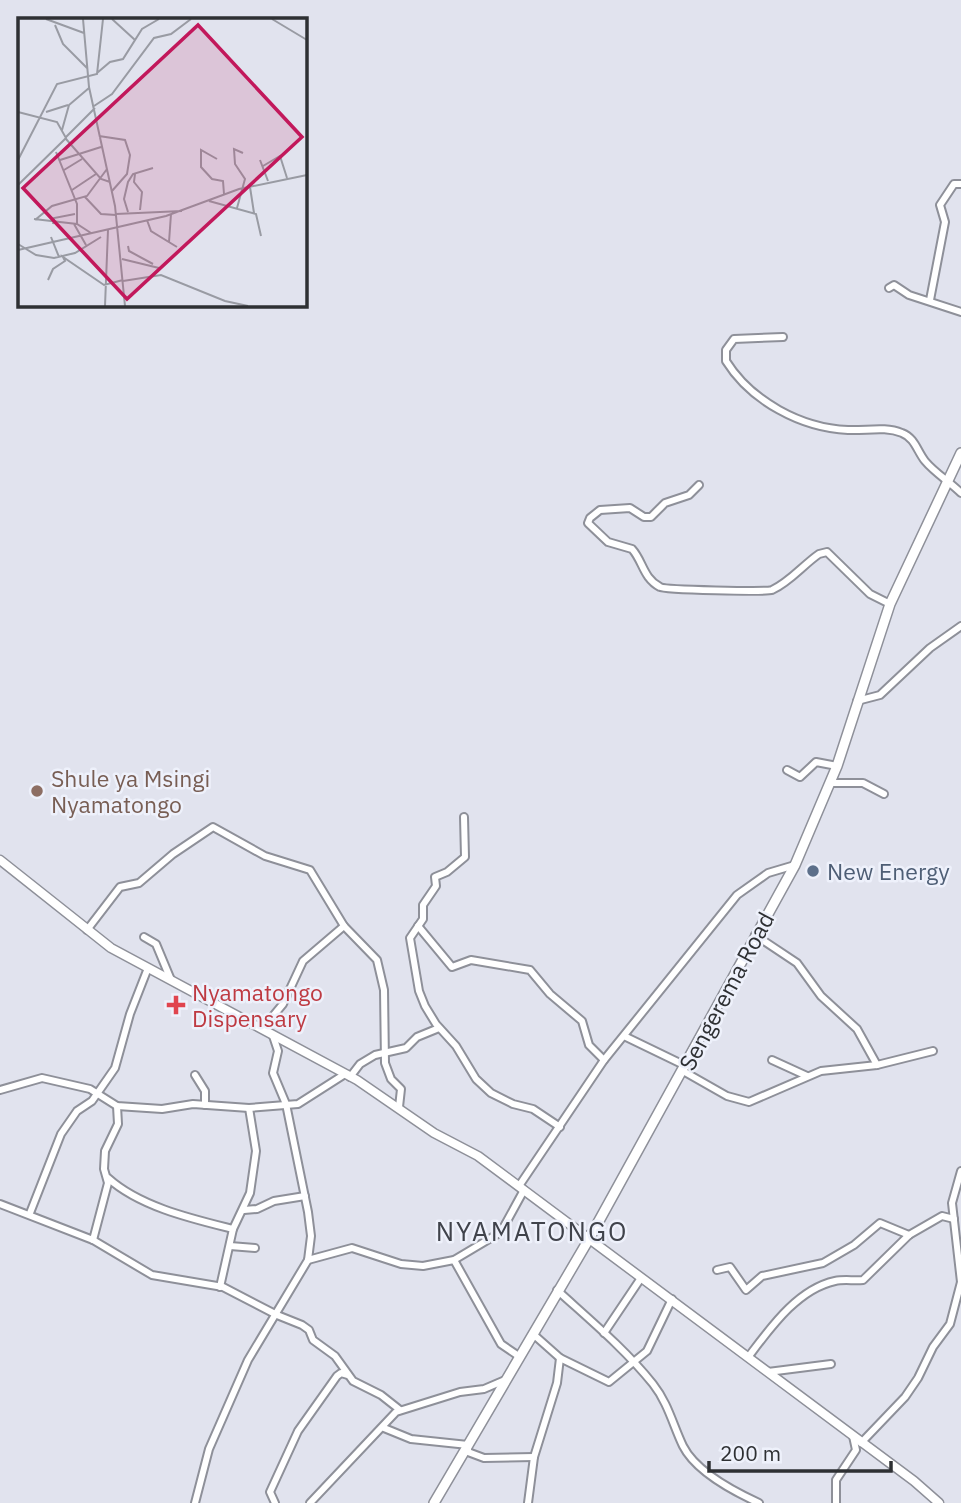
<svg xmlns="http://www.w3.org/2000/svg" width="961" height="1503" viewBox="0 0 961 1503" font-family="'IBM Plex Sans',sans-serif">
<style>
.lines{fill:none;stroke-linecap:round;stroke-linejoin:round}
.minor-casing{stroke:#8e9099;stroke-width:10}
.tertiary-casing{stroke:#8e9099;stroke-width:11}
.secondary-casing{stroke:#8e9099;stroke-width:12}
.minor{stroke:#fff;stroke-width:6}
.tertiary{stroke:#fff;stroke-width:8}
.secondary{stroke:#fff;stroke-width:9}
.education-dot{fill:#8d6e63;stroke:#eef1fb;stroke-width:2.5}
.service-dot{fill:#5c6f8a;stroke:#eef1fb;stroke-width:2.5}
.health-dot{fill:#e0444e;stroke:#eef1fb;stroke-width:2.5}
.labels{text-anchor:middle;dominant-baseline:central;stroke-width:5;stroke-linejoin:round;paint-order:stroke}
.education-label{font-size:23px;fill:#785e54;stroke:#eef1fb;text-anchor:start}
.service-label{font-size:23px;fill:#4e5e75;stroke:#eef1fb;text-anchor:start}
.street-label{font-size:23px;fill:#2e3033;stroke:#eef1fb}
.health-label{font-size:23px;fill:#be3a42;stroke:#eef1fb;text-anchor:start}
.quarter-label{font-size:26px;letter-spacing:2px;fill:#40434b;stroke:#eef1fb}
.inset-road{fill:none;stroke:#999ba3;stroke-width:2}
.view{fill:#c2185b;fill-opacity:0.15;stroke:#c2185b;stroke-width:3.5}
.inset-edge{fill:none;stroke:#2e3033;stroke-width:3.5}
</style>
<rect width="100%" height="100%" fill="#e1e3ee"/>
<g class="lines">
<defs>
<g id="minor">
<path d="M889,288L894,285L909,295L961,312"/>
<path d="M930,300L945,222L940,205L954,184H961"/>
<path d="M783,337L734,339L726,350V361C751,401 801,428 848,430C866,431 885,426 902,433C915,438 917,451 925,461C935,473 950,482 961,493"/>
<path d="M699,485L689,495L665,503L651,517H644L630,508L600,510L590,518L588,523L608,542L632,549C643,561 643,578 660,587C665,590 766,592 772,590C790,582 803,565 819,554L827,552L870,594L890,604"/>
<path d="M857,701L880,695L930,648L961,626"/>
<path d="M787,770L800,777L816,762L837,766"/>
<path d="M830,783H863L884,794"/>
<path d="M464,817L465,857L447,872L435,877L436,886L423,905V919L410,938L419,991L425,1006L436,1024L456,1046L476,1079L491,1093L513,1104L533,1109L560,1127"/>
<path d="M418,926L452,967L471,960L530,970L550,994L582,1021L589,1045L604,1060"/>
<path d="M87,930L120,887L139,883L173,854L213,827L265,856L310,870L344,926L377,960L384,990L385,1063L391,1079L401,1089L399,1107"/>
<path d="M755,935L797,963L821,996L857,1029L877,1065"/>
<path d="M144,937L156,944L171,980"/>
<path d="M263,1028L283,1004L303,961L344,926"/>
<path d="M624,1036L686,1066"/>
<path d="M772,1060L807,1076"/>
<path d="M683,1071L727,1096L749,1102L821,1071L877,1065L933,1051"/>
<path d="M195,1075L205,1091V1105"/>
<path d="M350,1077L360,1064L375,1055L406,1048L417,1037L439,1028"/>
<path d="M0,1090L42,1078L90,1089L117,1106L162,1109L193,1104L249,1108L298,1104L345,1074"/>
<path d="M108,1178C140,1207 193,1219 233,1229"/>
<path d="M519,1186L604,1060L737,895L768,873L795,865"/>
<path d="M0,1204L93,1240L152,1275L223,1287L277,1315L302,1325L309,1330L313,1340L335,1356L353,1381L381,1395L400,1410"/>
<path d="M244,1210L257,1209L274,1201L305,1196"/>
<path d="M30,1213L61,1134L77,1111L92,1101L115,1068L130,1014L148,968"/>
<path d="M93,1240L108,1183L104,1169L105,1151L118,1124L117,1106"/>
<path d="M230,1246L255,1248"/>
<path d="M308,1260L352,1248L401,1264L423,1266L454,1260L501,1232L524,1190"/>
<path d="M454,1260L501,1344L520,1357"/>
<path d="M717,1270L730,1267L746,1290L762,1276L823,1263L854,1245L880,1223L909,1235"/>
<path d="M961,1282L952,1203L961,1171"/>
<path d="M220,1287L233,1229L250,1193L256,1151L249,1108"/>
<path d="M557,1290C590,1320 625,1349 653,1384C668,1403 673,1425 683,1446C696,1472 735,1492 759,1503"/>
<path d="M604,1333L641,1278"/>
<path d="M533,1334L560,1358L609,1382L647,1351L672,1299"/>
<path d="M749,1356C771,1327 798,1289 835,1281C844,1279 854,1281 863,1280L909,1235L942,1216L954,1219"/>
<path d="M768,1372L831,1364"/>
<path d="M384,1428L411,1439L468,1445V1452L484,1458L534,1457"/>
<path d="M861,1443L905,1397L918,1378L933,1347L950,1324L961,1282"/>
<path d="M195,1503L209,1449L248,1360L308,1260L311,1236L308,1212L286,1104L273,1073L278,1051L273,1036"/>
<path d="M275,1503L270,1492L298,1431L337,1376L341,1373L348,1375"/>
<path d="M310,1503L396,1412L460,1392L484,1389L505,1380"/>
<path d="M528,1503L534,1457L557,1383L560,1358"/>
<path d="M836,1503V1480L856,1450L853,1436"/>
</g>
<path id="tertiary" d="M0,860L111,948L357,1080L434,1133L478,1156L914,1481L939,1503"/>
<path id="secondary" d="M434,1503L589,1239L795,865L837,766L890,604L961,453"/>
</defs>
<!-- minor casing -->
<use href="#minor" class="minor-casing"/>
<!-- tertiary casing -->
<use href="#tertiary" class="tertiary-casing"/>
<!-- secondary casing -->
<use href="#secondary" class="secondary-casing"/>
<!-- minor -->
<use href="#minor" class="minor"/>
<!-- tertiary -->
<use href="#tertiary" class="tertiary"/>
<!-- secondary -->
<use href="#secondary" class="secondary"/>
</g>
<!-- markers -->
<circle class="education-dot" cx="37" cy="791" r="7"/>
<circle class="service-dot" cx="813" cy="871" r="7"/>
<path class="health-dot" d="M172.5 994.5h7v7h7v7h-7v7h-7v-7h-7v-7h7z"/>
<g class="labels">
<!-- education labels -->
<g class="education-label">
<text x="51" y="778">Shule ya Msingi<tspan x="51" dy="26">Nyamatongo</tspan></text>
</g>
<!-- service labels -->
<g class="service-label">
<text x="827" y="871">New Energy</text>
</g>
<!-- street labels -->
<g class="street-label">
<text transform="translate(726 991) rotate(-62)">Sengerema Road</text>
</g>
<!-- health labels -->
<g class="health-label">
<text x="192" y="992">Nyamatongo<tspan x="192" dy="26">Dispensary</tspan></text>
</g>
<!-- quarter labels -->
<g class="quarter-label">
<text x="532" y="1231">NYAMATONGO</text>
</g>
</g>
<!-- overview -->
<g transform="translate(18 18)">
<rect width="289" height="289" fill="#e1e3ee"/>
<path class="inset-road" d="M28,1L66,15M65,1L71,69L97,188L107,288M94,1L117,22M254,1L289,22M37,7L45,26L69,50M79,55L92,44L105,41L124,11L141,1M76,88L94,76L136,20L153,16L173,1M0,94L39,104L48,120L0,167M28,94L50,87M44,112L51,87L71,70M81,118L107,122L112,137L109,156L94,173M48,119L77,90M48,121L83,161L92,164M38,134L59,186V206M199,141L183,132V149L194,161L205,163L206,176M0,142L39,66L79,56L85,1M42,142L83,129M242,142L250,163M245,148L262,138L269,160M46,152L64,141M117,156L116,164L124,174L122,192M232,169L236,195M54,172L78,156M67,179L83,196L98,197M191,183L238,196L243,218M219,190L227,161L217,146L216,131L225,135M110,194L106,181L110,164L115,156L135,150M98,196L164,193M16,201L59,206L73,215M17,202L34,188L69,178L89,151M129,202L133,213L159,229M35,206L36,200L57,196M56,206L68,227M33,219L41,239M151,224L153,196M0,226L18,237L36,240L57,235L83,219M110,228L111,233L135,246M0,232L148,198L221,171L289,157M104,241L141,250M30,262L35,251L47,243L45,239L86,267L105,262M105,263L143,257L207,283L230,288M87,288L90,212"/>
<path class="view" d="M180,7L284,119L109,281L5,170Z"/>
<rect width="289" height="289" class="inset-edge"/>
</g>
<!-- scale -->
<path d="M709 1461v10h182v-10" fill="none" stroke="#2e3033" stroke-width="3.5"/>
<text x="720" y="1461" font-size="21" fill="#2e3033" stroke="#eef1fb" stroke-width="5" paint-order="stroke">200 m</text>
</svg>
